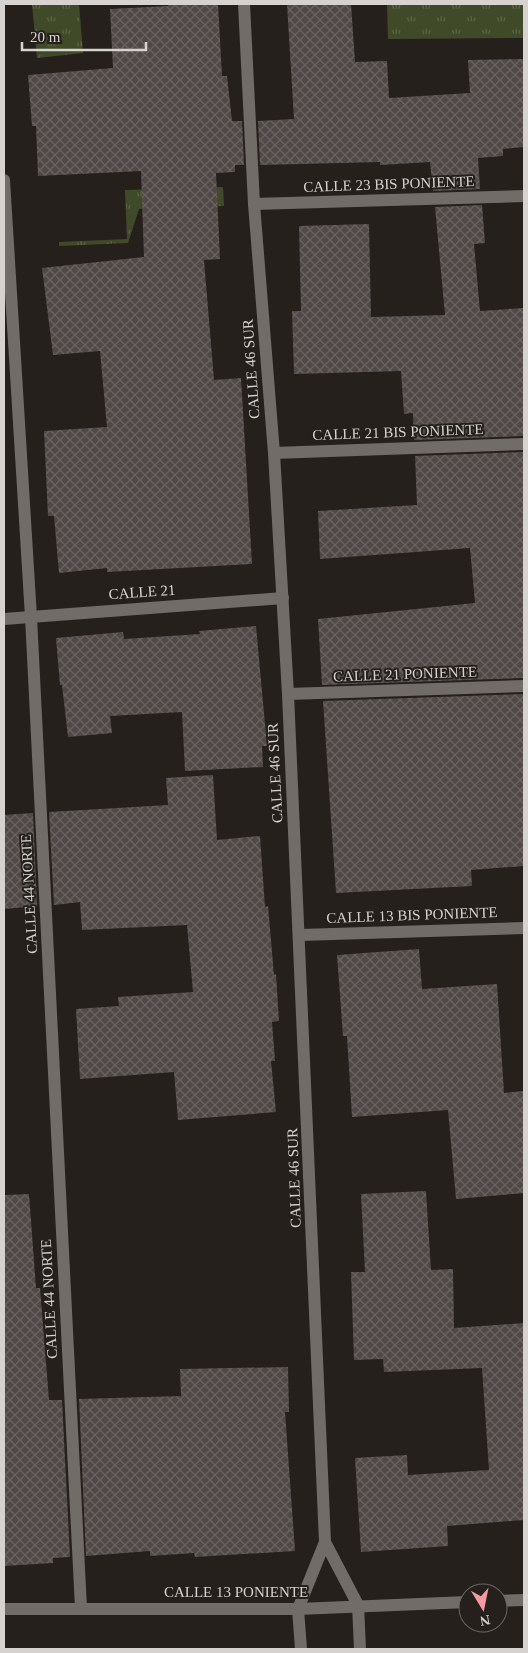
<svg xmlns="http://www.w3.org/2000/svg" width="528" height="1653" viewBox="0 0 528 1653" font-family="Georgia,serif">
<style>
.grass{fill:url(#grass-tufts)}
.building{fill:url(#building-cross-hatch)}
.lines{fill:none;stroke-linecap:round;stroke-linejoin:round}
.minor{stroke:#716c67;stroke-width:12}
.labels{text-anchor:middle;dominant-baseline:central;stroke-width:4;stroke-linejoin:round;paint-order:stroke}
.street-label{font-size:15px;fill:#d5d2cf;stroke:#25201c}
</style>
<defs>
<pattern id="grass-tufts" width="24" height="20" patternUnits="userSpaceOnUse" patternTransform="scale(1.25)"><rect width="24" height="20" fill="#414a28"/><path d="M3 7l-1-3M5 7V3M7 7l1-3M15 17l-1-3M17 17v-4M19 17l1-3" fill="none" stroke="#5c6346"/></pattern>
<pattern id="building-cross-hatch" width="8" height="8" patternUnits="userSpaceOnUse" patternTransform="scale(1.25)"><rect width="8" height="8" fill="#504948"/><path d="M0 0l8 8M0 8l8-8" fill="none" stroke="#686261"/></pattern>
</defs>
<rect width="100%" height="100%" fill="#25201c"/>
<!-- grass -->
<g class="grass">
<path d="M32,4H79L83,53L37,58Z"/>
<path d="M387,4H524V38L388,39Z"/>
<path d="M223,187L224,206L139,209L128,243L59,246V242L127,239L125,190Z"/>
</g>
<!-- building -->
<g class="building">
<path d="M168,4H218L222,76H227L232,121H242L244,165H235V172L216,173L220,259L204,260L214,380L241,378L252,564L107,572V568L59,573L54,516H48L44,431L107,427L100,351L53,355L42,268L144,257L141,171L38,176L36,126H32L28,75L113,68L110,9L168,6Z"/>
<path d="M287,4H351L355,62L387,61L389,98L470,93L468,60L524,59V147L503,149V156L478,158L480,189L433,191L430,162L380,165V162L260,165L258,121L294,119Z"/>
<path d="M482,205L485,243L474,244L480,311L524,308V436L414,440L413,413L404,414L401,371L294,374L292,311H301L299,226L369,224L371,317L445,315L435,207Z"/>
<path d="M524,452V678L322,685L318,619L475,603L470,548L320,559L318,511L417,505L415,456Z"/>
<path d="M256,626L267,746H262L263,767L185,771L182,712L110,716L112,733L68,737L62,685H60L56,638L123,632L124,639L200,634L199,631Z"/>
<path d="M524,694V866L471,870L472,886L336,893L323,701Z"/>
<path d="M213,775L217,840L260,836L265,907L268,906L274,975L276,974L279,1021L272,1022L275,1061H271L276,1112L178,1120L174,1072L80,1079L76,1009L119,1006L118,997L193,992L187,925L82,930L80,902L54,905L49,812L168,805L166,778Z"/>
<path d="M33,813L37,906L4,909V815Z"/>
<path d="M419,949L422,989L497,984L504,1093L524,1091V1193L456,1199L448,1110L352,1117L347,1036H343L337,955Z"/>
<path d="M426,1191L431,1270L453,1269L454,1328L524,1323V1520L447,1526L448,1546L361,1552L355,1458L407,1455L408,1475L489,1470L482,1368L384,1372L383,1359L354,1360L351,1272H365L361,1194Z"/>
<path d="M29,1194L36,1288H40L49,1400H62L70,1557L53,1558V1563L4,1566V1195Z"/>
<path d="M288,1367L289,1412H285L295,1551L195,1557L194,1553L150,1556V1551L86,1556L79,1399L181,1396L180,1369Z"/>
</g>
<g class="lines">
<!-- minor -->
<g class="minor">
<path d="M244,4L254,204L274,453L288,694L325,1542L298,1609L301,1649"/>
<path d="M4,180L31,617L81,1608"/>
<path d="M254,204L524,196"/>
<path d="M274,453L524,444"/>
<path d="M4,619L283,598"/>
<path d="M288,694L524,686"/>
<path d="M300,935L524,928"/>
<path d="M325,1542L358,1605L360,1649"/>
<path d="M498,1601L524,1600"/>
<path d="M4,1609H298L468,1602"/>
</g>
</g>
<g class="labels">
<!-- street labels -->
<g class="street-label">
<text transform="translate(389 184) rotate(-2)">CALLE 23 BIS PONIENTE</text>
<text transform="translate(251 369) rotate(-94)">CALLE 46 SUR</text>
<text transform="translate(398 432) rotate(-2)">CALLE 21 BIS PONIENTE</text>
<text transform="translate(142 592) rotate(-4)">CALLE 21</text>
<text transform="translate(405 674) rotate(-2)">CALLE 21 PONIENTE</text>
<text transform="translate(275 773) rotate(-93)">CALLE 46 SUR</text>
<text transform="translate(29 894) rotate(-93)">CALLE 44 NORTE</text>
<text transform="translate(412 915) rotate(-2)">CALLE 13 BIS PONIENTE</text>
<text transform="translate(294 1178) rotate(-92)">CALLE 46 SUR</text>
<text transform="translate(49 1299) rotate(-93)">CALLE 44 NORTE</text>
<text x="236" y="1592">CALLE 13 PONIENTE</text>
</g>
</g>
<!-- border -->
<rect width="528" height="1653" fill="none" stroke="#d5d2cf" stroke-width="10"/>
<!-- north arrow -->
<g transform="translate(483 1608) rotate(170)"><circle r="24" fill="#25201c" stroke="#6b6764"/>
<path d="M0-4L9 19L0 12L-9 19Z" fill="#f49aa5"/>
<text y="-8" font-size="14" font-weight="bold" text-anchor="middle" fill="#d5d2cf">N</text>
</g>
<!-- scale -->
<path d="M22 42v8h124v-8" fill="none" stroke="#d5d2cf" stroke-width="2.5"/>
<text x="30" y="42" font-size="15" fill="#d5d2cf" stroke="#25201c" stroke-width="4" paint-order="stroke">20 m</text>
</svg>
